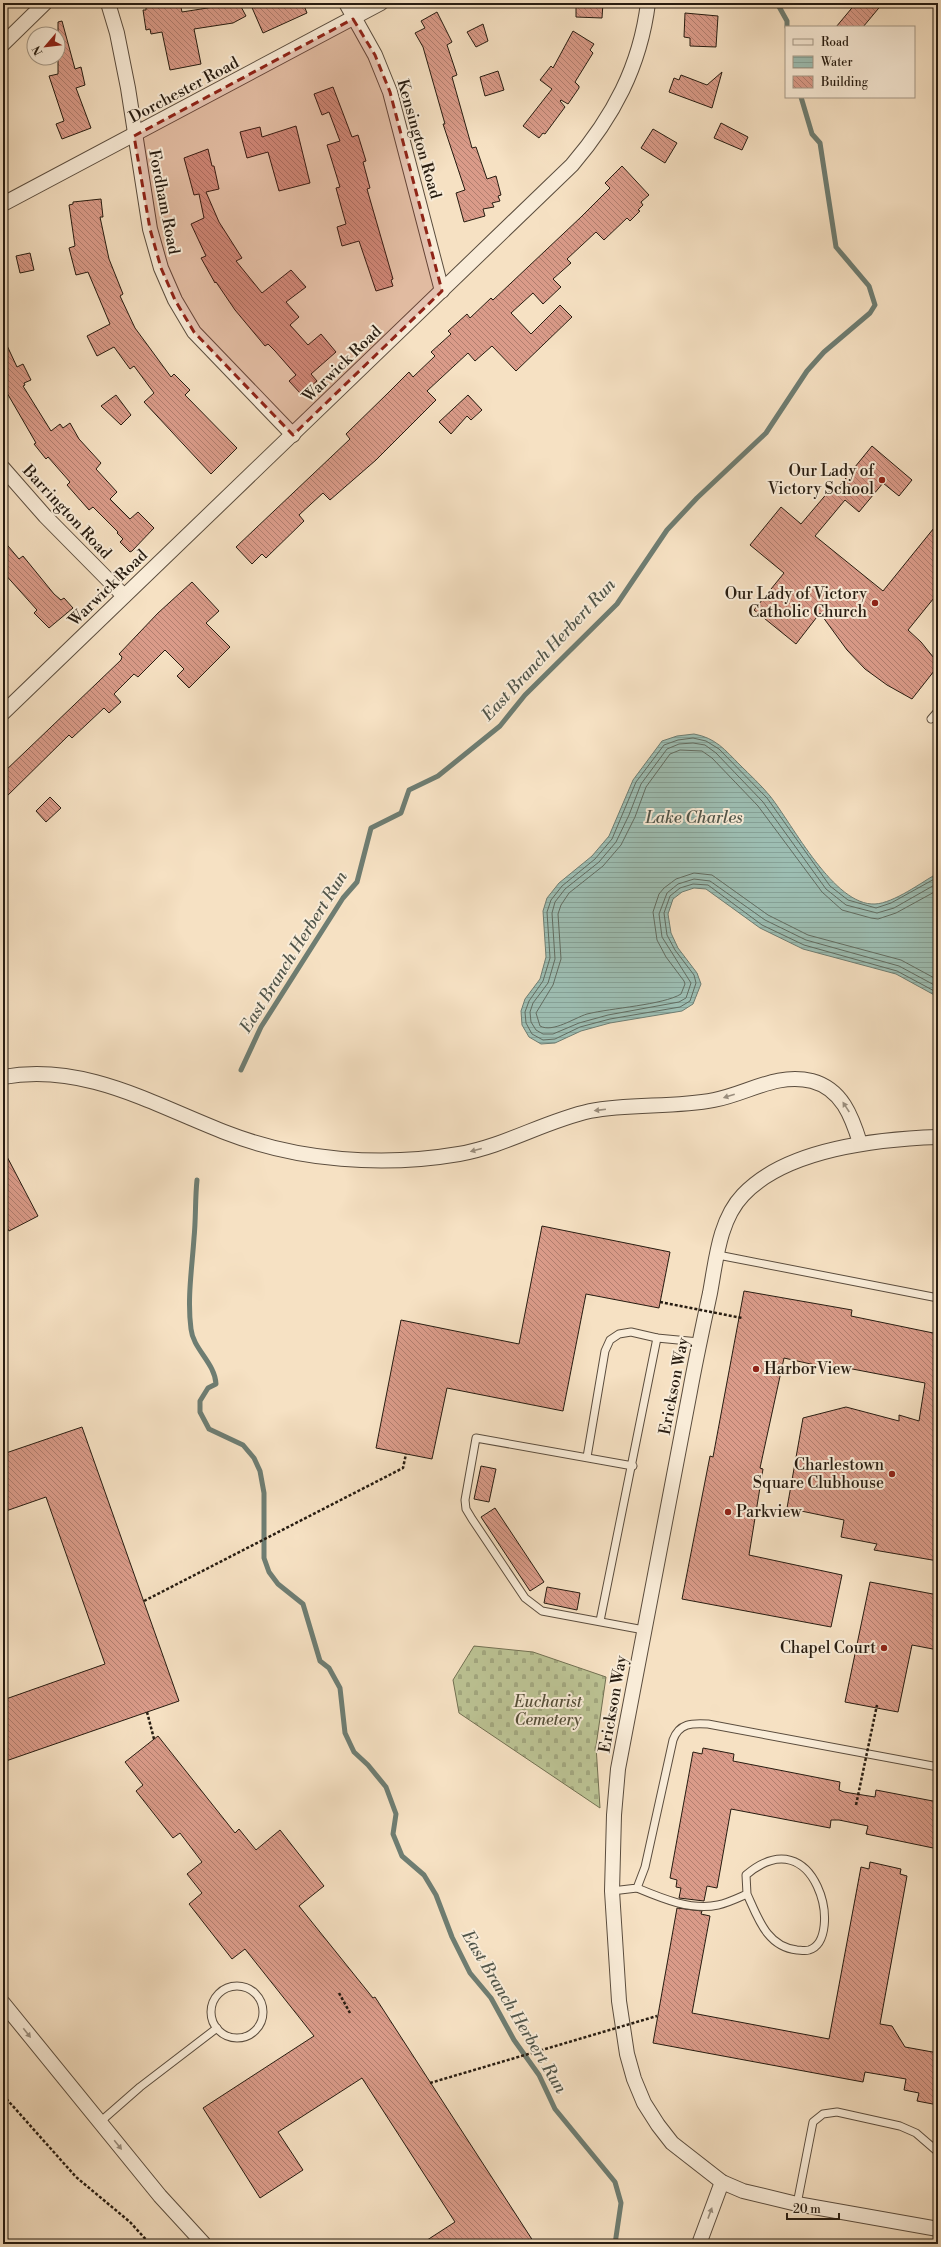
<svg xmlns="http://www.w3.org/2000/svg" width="941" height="2247" viewBox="0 0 941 2247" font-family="'Libre Bodoni',serif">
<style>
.cemetery{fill:url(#cemetery-stones);stroke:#727052}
.water{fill:url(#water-rules);stroke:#6e7d72}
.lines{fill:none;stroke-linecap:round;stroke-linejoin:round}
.shore{stroke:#626d62;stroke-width:1}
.stream{stroke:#6e7d72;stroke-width:5}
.building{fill:url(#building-back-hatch);stroke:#271c11}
.service-casing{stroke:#5b4d3e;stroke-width:9}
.minor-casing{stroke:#5b4d3e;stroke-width:16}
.path{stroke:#271c11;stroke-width:2.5;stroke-dasharray:3 2;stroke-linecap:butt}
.service{stroke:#f9ecd8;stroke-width:7}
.minor{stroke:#f9ecd8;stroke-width:14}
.path-bridge{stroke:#271c11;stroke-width:2.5;stroke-dasharray:3 2;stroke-linecap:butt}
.oneway{fill:#9a8e7e}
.marked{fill:#8f2418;fill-opacity:0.2;stroke:#8f2418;stroke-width:3;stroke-dasharray:8 5;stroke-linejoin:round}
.poi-dot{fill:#8f2418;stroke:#f9ecd8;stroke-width:1.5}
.labels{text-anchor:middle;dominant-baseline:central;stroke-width:4;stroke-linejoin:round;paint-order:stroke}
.street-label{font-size:16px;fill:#271c11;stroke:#f9ecd8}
.poi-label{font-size:16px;fill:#271c11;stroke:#f9ecd8;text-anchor:end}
.park-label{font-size:16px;font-style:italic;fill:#544e38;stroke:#f9ecd8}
.water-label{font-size:17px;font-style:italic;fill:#50554a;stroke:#f9ecd8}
</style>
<defs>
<pattern id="cemetery-stones" width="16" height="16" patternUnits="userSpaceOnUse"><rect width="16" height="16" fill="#bcc394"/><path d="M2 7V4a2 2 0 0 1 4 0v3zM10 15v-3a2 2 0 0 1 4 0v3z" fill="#a2a77f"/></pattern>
<pattern id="water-rules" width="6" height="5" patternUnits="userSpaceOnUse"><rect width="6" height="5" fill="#9dbeb3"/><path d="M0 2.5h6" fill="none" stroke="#87a399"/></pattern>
<pattern id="building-back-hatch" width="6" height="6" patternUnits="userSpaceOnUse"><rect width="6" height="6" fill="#da9b89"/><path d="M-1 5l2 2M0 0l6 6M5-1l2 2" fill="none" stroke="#b17e6f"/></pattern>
</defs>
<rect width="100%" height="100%" fill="#f6e1c3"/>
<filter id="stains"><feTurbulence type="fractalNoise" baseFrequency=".005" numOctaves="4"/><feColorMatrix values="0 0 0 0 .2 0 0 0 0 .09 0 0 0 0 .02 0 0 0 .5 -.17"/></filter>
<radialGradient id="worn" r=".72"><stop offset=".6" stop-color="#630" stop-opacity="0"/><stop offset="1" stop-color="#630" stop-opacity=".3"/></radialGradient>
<!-- cemetery -->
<path class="cemetery" d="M474,1646L533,1652L606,1677L596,1746L600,1808L459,1713L453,1680Z"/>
<!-- water -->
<path class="water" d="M694,734C716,738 725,750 740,765C750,775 761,785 770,796C793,825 834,906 875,904C894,903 922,882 938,873V997L896,974L803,949L760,928L706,889L694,888L682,892L673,899L668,914L671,933L678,948L697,973L701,984L693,1004L682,1011L610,1023L581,1031L555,1043L541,1044L529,1037L522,1025L521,1011L525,999L540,979L546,957L543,911L547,898L559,883L592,856L609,836L633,780L662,741L677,736Z"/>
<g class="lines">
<!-- shore -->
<g class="shore">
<path d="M938,877L891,903L876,908L848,900L830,886L767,798L719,749L706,741L693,738L678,740L664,745L636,782L612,839L595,859L562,886L551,900L547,912L550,958L543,981L529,1001L525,1012L526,1023L532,1034L543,1040L555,1039L580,1027L610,1019L680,1007L690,1001L696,983L694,975L675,950L667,935L664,913L670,896L680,888L693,884L708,885L762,925L804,945L897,971L938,993"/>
<path d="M938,883L894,908L877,913L846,905L826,889L763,802L716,753L705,745L693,743L679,744L667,749L641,784L629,815L616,842L599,862L565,889L555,902L552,913L555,959L548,983L533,1003L530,1012L531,1022L536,1030L543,1034H553L579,1023L608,1015L679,1002L686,998L691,983L662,937L659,914L667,893L678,884L694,879L710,881L765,920L806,940L899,966L938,987"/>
<path d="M938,890L896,913L878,919L871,918L842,910L822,892L758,806L712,758L702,751L680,750L670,754L646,787L635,817L621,845L603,866L569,893L561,905L558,914L561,959L553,985L536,1013L540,1026C553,1033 574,1018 587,1014C611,1008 663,1005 681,994L685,984L684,981L666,957L657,940L653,912L659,894L664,888L676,879L694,873L712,875L768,915L808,935L901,960L938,980"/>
</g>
<!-- stream -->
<g class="stream">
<path d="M777,3L787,21V27"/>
<path d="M241,1070L261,1027L343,898L357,882L371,828L401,813L409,790L438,776L500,726L525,695L617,604L667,530L697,498L766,433L807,371L824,352L870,313L875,305L869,286L836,247L820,143L812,134L801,97"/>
<path d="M197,1180C195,1199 196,1218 194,1238C192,1268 187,1299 191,1329C193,1349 215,1363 216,1384L208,1388L200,1401V1412L209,1429L243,1445L254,1458L260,1471L264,1493V1558L269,1572L278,1584L303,1604L320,1661L329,1668L340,1688L345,1733L354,1752L368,1765L386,1787L396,1814L393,1834L402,1856L424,1875L436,1895L452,1937L470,1973L491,1998L514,2040L539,2075L555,2109L615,2182L621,2203L615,2244"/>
</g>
</g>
<!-- building -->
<g class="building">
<path d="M170,3H180L182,12L239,3L246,16L233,23L194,29L201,64L170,70L162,32L151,34L150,29L146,30L143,10H146V7Z"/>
<path d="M250,3H303L307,13L263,33Z"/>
<path d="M576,3H603L602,18L576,17Z"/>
<path d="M856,3H883L863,27H836Z"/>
<path d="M437,12L452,42L447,45L457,75L452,77L472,148L476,147L487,179L496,176L501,195L498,196L500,201L492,203L494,207L483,209L485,216L464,222L456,193L465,190L443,124H445L423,47L415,33L425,28L421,21Z"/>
<path d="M685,13L718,16L716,47L690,46V38L684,37Z"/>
<path d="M62,21L75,69L81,67L85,85L76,88L91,128L62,139L56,124L64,121L49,76L58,74V22Z"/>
<path d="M483,24L488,41L476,47L467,32Z"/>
<path d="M573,31L594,44L590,50L593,53L575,82L579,86V88L568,104L561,100L560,101L565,107L545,134L543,133L539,138L523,126L552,89L540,80L551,66L553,68Z"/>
<path d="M498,71L504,90L485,96L480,77Z"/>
<path d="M722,72L712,108L669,92L674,78L679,80L681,75L707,85Z"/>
<path d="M333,87L352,137L358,135L366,161L363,162L370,188L367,189L393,279L391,280L393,286L376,291L359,241L342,246L337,227L346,224L336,188L340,187L327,145L340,141L329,112L322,115L314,94Z"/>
<path d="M721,123L748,137L742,150L714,138Z"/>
<path d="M296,126L310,183L279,191L268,152L247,158L240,132L260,127L262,137Z"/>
<path d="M653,129L677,143L665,163L641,148Z"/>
<path d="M208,149L212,166H214L219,189L206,192L219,222L242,258L236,261L262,293L291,270L306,287L286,302L299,317L290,325L308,345L321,334L336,352L311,374L317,381L301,394L289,381L296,375L275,351L268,344L265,346L235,310L216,282L215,283L201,258L206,256L191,224L204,218L199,194L194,195L184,158Z"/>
<path d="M622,166L649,195L641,202L643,205L638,210L640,211L630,221L627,218L604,240L596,232L567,259L571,263L553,279L561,287L543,304L533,293L511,313L531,334L560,305L572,317L516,371L492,346L475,361L468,353L427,391L436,400L376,460L330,500L323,493L299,515L304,521L266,558L262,554L252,564L236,547L350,439L346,434L388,393L409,372L413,377L435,356L431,352L451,334L448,331L467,314L470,318L491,298L493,300L581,217L610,188L605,183Z"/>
<path d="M101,199L103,217H100L109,259L123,294L120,296L135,328L171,377L174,374L190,390L185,395L237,448L211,474L144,402L154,393L134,366L130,369L114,347L97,356L87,336L110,324L88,272L76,275L69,248L75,246L69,205L73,204V202Z"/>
<path d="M30,253L34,270L20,273L16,256Z"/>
<path d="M3,337L17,367L23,364L31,380L24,383L25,385L23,386L51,431L60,424L63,428L70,423L79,439L101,463L96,469L117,492L110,499L130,519L138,512L154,528L132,551L130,552L120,542L123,539L117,533L118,532L93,507L89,510L67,485L70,482L48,457L46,459L34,444L36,443L3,386Z"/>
<path d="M116,395L131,415L121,425L101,406Z"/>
<path d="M468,395L482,410L471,420L467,416L451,434L439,422Z"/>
<path d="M872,446L912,480L899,496L883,483L859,512L845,500L815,536L883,591L938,523V593L908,630L921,642L938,663V666L912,699L887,685L865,669L847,650L820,613L796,644L754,610L784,573L750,545L781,507L801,524L829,491L833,494Z"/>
<path d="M3,540L19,559L23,556L54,594L61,600L64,598L73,608L49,628L34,613L37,610L3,572Z"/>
<path d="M192,582L219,611L206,623L230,647L189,688L177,676L184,669L165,650L138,677L134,674L114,694L121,702L109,713L104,708L72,738L69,735L3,800V773L121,660L122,657L119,654L158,613Z"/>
<path d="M50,797L61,808L46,822L36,811Z"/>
<path d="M3,1149L38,1216L9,1231L3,1220Z"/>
<path d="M542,1226L670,1252L659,1308L586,1294L563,1411L447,1388L432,1459L376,1448L401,1320L519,1344Z"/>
<path d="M744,1291L852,1310L851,1316L938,1334V1561L874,1550L877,1544L841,1537L844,1520L787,1508L803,1418L846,1407L899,1421V1415L919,1421L925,1383L842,1367V1371L784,1358L760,1468L763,1469L749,1555L842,1575L831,1627L682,1599L710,1456L713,1457Z"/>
<path d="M82,1427L179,1701L3,1762V1700L105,1664L46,1497L3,1512V1454Z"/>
<path d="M481,1466L496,1469L489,1502L474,1499Z"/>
<path d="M495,1508L544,1582L530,1591L481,1517Z"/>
<path d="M870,1582L938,1595V1650L912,1645L898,1712L845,1702Z"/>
<path d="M547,1587L580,1593L577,1610L544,1603Z"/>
<path d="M158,1736L235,1833L239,1829L256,1850L280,1830L324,1886L299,1906L373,1998L375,1997L535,2244H421L455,2222L362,2078L278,2132L303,2170L260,2198L203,2108L314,2036L245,1949L232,1959L189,1904L202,1893L187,1874L202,1862L180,1833L173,1838L136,1791L143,1785L125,1762Z"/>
<path d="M703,1748L734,1754L733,1761L840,1782L839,1790L844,1792L875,1797L876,1790L938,1802V1849L866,1834L868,1826L839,1820H831L830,1828L731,1809L717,1888L707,1886L704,1901L679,1898L681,1888L676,1887L677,1880L670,1878L693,1752L702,1754Z"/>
<path d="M870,1862L901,1869L900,1874L907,1876L880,2024L892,2026L905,2047L938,2053V2105L917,2101L919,2093L904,2090L906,2079L865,2072L863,2082L653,2043L677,1908L702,1911L701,1914L710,1916L692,2013L829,2039L861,1867L869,1869Z"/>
</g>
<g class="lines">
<defs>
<g id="service">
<path d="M931,719L938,711"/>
<path d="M718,1255L938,1298"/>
<path d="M587,1457L605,1351L610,1340L619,1334L631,1332L657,1338L699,1342"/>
<path d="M633,1466L476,1438L465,1500L466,1509L472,1519L525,1598L542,1611L644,1630"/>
<path d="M600,1621L657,1338"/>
<path d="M637,1888C661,1898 691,1911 718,1905C728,1903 738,1898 747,1894C758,1918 767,1947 797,1950C800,1950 805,1951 809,1950C845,1939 816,1816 746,1875L747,1894"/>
<path d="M612,1891L637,1888L645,1867L673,1740C679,1723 692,1723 708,1724L938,1767"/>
<circle cx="237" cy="2012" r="26"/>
<path d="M100,2122L140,2087L217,2028"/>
<path d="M797,2204L813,2122L823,2114L837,2112L900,2126L916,2133L938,2152"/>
</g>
<g id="minor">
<path d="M108,3L117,33L128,88L150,229L161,268L175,300L194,332L293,435"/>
<path d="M346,3L375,55L390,92L442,291"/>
<path d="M3,44L45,3"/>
<path d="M3,204L381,3"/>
<path d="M3,468L45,516L124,596"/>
<path d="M3,713L572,165C613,117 640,67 648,3"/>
<path d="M3,1077C84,1062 154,1105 227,1133C299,1161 383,1167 459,1154C505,1146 545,1121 590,1111C631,1103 673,1108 714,1100C747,1094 777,1072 812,1081C842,1089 852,1117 860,1143"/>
<path d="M938,1137C878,1139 786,1149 743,1195C719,1220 716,1261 710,1293C703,1326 696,1358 690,1391C665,1517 641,1643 618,1769L614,1815L612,1891L619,2001L627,2054L634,2079L644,2103L658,2125L672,2143L722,2182L743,2191L797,2204L938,2229"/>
<path d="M3,2003L160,2196L204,2244"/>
<path d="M699,2244L722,2182"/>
</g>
</defs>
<!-- service casing -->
<use href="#service" class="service-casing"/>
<!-- minor casing -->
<use href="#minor" class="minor-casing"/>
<!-- path -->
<g class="path">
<path d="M144,1601L403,1468L406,1454"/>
<path d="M147,1712L154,1739"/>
<path d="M339,1993L350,2013"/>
<path d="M3,2095L76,2177L130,2222L150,2244"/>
</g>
<!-- service -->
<use href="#service" class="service"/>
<!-- minor -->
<use href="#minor" class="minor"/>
<!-- path-bridge -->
<g class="path-bridge">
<path d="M660,1302L742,1318"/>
<path d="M856,1805L877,1705"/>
<path d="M430,2083L657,2016"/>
</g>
</g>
<!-- one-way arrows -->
<defs><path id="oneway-solid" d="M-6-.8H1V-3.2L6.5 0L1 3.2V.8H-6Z"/></defs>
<g class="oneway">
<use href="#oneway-solid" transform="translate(729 1096) rotate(163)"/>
<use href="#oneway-solid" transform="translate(846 1107) rotate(-123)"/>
<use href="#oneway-solid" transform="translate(600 1110) rotate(173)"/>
<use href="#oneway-solid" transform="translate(476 1150) rotate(165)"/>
<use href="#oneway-solid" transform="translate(27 2033) rotate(52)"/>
<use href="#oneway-solid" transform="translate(118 2145) rotate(51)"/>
<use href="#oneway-solid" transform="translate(710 2213) rotate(-70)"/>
</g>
<!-- marked area -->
<path class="marked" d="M353,19L375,55L390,92L442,291L293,435L194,332L175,300L161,268L150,229L134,136Z"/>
<!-- markers -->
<g class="poi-dot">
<circle cx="882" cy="480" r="4"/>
<circle cx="875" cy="603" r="4"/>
<circle cx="756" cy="1369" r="4"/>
<circle cx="892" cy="1474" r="4"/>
<circle cx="728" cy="1512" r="4"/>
<circle cx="884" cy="1648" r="4"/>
</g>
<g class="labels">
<!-- street labels -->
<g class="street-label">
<text transform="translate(184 90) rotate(-28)">Dorchester Road</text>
<text transform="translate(419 139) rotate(74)">Kensington Road</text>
<text transform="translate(164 202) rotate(79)">Fordham Road</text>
<text transform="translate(342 364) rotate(-44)">Warwick Road</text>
<text transform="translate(67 512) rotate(47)">Barrington Road</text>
<text transform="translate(108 588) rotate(-44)">Warwick Road</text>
<text transform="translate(674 1386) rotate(-79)">Erickson Way</text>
<text transform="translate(613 1704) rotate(-80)">Erickson Way</text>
</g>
<!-- poi labels -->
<g class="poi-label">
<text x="874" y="471">Our Lady of<tspan x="874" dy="18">Victory School</tspan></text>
<text x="867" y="594">Our Lady of Victory<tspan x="867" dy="18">Catholic Church</tspan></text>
<text x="764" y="1369" text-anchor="start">HarborView</text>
<text x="884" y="1465">Charlestown<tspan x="884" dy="18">Square Clubhouse</tspan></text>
<text x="736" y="1512" text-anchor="start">Parkview</text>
<text x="876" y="1648">Chapel Court</text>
</g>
<!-- park labels -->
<g class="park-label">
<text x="548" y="1702">Eucharist<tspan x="548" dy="18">Cemetery</tspan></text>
</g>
<!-- water labels -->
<g class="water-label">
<text transform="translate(549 650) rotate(-47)">East Branch Herbert Run</text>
<text x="694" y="818">Lake Charles</text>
<text transform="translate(294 952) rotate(-58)">East Branch Herbert Run</text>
<text transform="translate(514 2012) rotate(59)">East Branch Herbert Run</text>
</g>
</g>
<!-- margin -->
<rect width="941" height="2247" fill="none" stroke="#f6e1c3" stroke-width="16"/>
<rect x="4" y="4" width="933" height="2239" fill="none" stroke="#271c11" stroke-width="2"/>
<rect x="8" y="8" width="925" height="2231" fill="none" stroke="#271c11"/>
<!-- legend -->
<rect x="785" y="26" width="130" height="72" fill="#f9ecd8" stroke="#a59988"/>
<rect x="793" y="39" width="20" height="6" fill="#f9ecd8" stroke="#a59988"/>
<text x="821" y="46" font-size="12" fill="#271c11">Road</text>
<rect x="793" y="56" width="20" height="12" fill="url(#water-rules)" stroke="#a59988"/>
<text x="821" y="66" font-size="12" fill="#271c11">Water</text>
<rect x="793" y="76" width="20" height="12" fill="url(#building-back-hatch)" stroke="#a59988"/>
<text x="821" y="86" font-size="12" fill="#271c11">Building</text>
<!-- north arrow -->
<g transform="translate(46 46) rotate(242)"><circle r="19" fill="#f9ecd8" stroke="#a59988"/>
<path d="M0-3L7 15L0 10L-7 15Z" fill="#8f2418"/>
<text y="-6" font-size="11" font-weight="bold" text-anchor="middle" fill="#271c11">N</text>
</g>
<!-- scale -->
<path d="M787 2213v6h52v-6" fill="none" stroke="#271c11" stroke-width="2"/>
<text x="793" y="2213" font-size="12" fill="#271c11" stroke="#f9ecd8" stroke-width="3" paint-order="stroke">20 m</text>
<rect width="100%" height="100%" filter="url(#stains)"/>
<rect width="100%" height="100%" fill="url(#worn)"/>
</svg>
